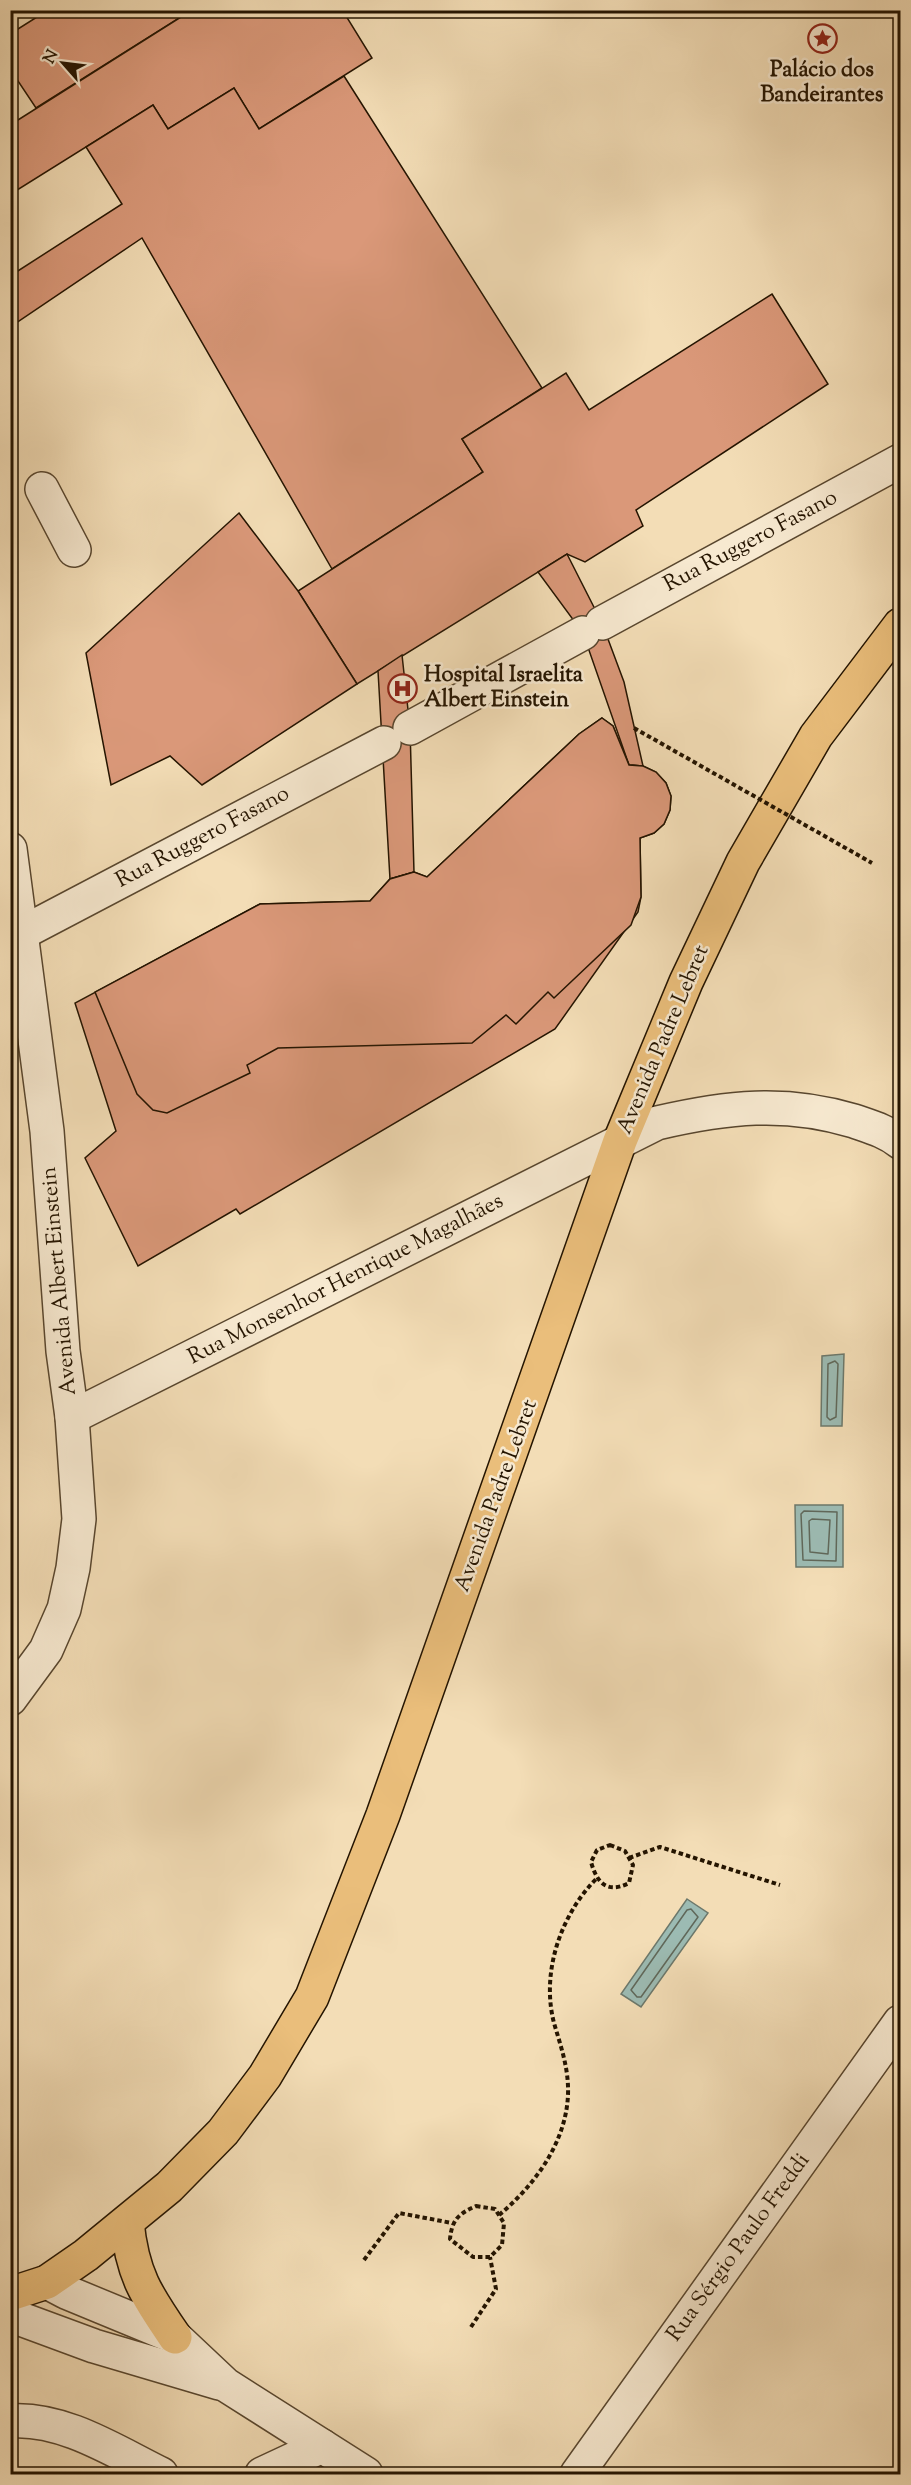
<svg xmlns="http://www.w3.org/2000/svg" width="911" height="2485" viewBox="0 0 911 2485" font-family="'Sorts Mill Goudy',serif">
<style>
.water{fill:#9cbbb3;stroke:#6c786b;stroke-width:1.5}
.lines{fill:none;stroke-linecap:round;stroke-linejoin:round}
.shore{stroke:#60685a;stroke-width:1.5}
.building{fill:#da9879;stroke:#241400;stroke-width:1.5}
.minor-casing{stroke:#58462e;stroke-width:36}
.major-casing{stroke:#241400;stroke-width:36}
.path{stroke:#241400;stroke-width:4;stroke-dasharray:4.5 3;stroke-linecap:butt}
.minor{stroke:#f7e9d0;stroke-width:33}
.major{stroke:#eabe7b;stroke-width:33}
.path-bridge{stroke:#241400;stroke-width:4;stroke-dasharray:4.5 3;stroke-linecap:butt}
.labels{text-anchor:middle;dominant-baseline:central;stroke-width:5;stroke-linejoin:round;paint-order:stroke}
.poi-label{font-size:22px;font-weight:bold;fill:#241400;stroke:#f7e9d0}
.street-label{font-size:22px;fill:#241400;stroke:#f7e9d0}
</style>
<rect width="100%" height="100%" fill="#f3ddb6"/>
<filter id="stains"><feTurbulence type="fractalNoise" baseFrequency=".00333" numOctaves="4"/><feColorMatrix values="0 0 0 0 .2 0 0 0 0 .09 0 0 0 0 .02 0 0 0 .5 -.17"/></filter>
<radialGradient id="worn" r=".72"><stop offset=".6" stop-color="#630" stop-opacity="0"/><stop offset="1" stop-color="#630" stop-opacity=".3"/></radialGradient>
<!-- water -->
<g class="water">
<path d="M844,1354L842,1426H821L822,1356Z"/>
<path d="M795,1505H843V1567H796Z"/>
<path d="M687,1899L708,1913L641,2007L621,1994Z"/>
</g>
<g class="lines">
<!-- shore -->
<g class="shore">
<path d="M835,1361L838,1364L836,1417L830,1420L827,1417L828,1364Z"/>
<path d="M804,1511L837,1512L836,1561L803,1560L801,1514Z"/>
<path d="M812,1519L830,1520L828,1554L810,1552L809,1521Z"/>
<path d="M691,1909L698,1917L641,1997H637L631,1990L687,1910Z"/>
</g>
</g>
<!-- building -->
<g class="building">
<path d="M48,10H192L36,108L10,69V34Z"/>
<path d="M192,10H354L346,16L372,58L259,129L234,88L168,129L153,105L14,192L10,187V125Z"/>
<path d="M344,76L542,388L462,439L483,472L332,569L142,238L10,327V276L122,204L86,147L153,105L168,129L234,88L259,129Z"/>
<path d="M772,294L828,384L636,510L643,526L585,562L567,554L357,684L298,591L483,472L462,439L566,373L589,410Z"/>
<path d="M239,513L298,591L357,684L202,785L170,756L111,785L86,653Z"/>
<path d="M567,554L602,623L624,682L643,766L629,765L583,633L538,572Z"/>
<path d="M402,655L410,728L414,872L390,879L378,671Z"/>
<path d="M602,718L613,726L629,765L643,766L656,772L666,783L671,796L670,810L664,824L654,833L640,838L641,897L638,912L555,1029L240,1214L236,1209L138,1266L85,1158L116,1131L75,1003L260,904L370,901L390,879L414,872L427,877L579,734Z"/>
<path d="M602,718L613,726L629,765L643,766L656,772L666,783L671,796L670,810L664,824L654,833L640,838L641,897L631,925L554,998L548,992L516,1024L506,1015L472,1043L278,1048L247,1065L250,1073L167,1113L153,1110L137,1094L95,992L260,904L370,901L390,879L414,872L427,877L579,734Z"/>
</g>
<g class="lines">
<defs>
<g id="minor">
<path d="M42,489L74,550"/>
<path d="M602,623L900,461"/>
<path d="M410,728L583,633"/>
<path d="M10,849L47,1131L63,1351L72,1417L79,1519L73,1568L64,1609L46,1650L10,1699"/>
<path d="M22,933L384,743"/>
<path d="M72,1417L657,1123C726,1107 785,1100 854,1121C871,1127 886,1131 900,1142"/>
<path d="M47,2282L66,2292L175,2337L226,2385L366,2474"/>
<path d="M10,2315L94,2346L219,2383"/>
<path d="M10,2421C63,2417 116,2452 161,2474"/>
<path d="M262,2474L322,2446"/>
<path d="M577,2474L900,2022"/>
</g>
<g id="major">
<path d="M127,2222C132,2274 146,2295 175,2337"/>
<path d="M10,2294L47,2282L86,2255L169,2187L223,2132L265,2076L312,1997L383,1815L620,1141L686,982L743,862L816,736L900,625"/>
</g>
</defs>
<!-- minor casing -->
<use href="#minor" class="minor-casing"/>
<!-- major casing -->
<use href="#major" class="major-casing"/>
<!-- path -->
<g class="path">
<path d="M610,1845L625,1851L633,1865L629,1883C607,1894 597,1883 591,1862L597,1850Z"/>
<path d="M629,1858L660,1847L780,1885"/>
<path d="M476,2206L495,2209L504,2223L502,2245L490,2257H473L450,2239C452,2220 458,2214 476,2206Z"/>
<path d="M499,2215C534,2186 566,2143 568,2095C569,2069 561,2047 554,2023C541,1973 560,1916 596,1879"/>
<path d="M364,2260L399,2213L452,2223"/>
<path d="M471,2327L496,2289L490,2257"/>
</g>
<!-- minor -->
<use href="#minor" class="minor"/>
<!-- major -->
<use href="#major" class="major"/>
<!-- path-bridge -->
<path class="path-bridge" d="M634,728L872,863"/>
</g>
<!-- icons -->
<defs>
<symbol id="sight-ring" viewBox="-11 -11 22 22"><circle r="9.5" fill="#f7e9d0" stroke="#8f2418" stroke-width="1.5"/><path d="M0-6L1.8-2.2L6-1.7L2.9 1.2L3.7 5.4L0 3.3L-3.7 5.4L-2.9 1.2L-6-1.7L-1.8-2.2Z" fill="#8f2418"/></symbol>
<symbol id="hospital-ring" viewBox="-11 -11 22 22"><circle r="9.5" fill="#f7e9d0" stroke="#8f2418" stroke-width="1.5"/><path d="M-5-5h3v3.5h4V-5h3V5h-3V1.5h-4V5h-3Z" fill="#8f2418"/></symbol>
</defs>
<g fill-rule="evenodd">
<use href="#sight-ring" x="806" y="22" width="33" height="33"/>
<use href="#hospital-ring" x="386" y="672" width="33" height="33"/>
</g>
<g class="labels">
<!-- poi labels -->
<g class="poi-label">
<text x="822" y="71">Palácio dos<tspan x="822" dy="25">Bandeirantes</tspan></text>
<text x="424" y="676" text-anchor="start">Hospital Israelita<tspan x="424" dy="25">Albert Einstein</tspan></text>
</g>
<!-- street labels -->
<g class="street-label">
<text transform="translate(751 542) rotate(-28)">Rua Ruggero Fasano</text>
<text transform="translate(203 838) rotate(-28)">Rua Ruggero Fasano</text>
<text transform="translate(664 1040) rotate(-67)">Avenida Padre Lebret</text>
<text transform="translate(346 1280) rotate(-27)">Rua Monsenhor Henrique Magalhães</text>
<text transform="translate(60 1281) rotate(-95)">Avenida Albert Einstein</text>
<text transform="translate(497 1496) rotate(-70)">Avenida Padre Lebret</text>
<text transform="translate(739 2248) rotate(-54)">Rua Sérgio Paulo Freddi</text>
</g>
</g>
<!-- margin -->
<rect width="911" height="2485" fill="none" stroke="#f3ddb6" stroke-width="36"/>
<rect x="12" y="12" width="887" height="2461" fill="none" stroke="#241400" stroke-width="3"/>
<rect x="18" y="18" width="875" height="2449" fill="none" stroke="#241400" stroke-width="1.5"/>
<!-- north arrow -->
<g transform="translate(63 63) rotate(298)" stroke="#f7e9d0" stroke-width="4.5" paint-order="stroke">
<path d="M0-4.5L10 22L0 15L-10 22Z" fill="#241400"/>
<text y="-9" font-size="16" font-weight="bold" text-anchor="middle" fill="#241400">N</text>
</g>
<rect width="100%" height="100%" filter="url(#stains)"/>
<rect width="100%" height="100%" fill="url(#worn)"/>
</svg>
